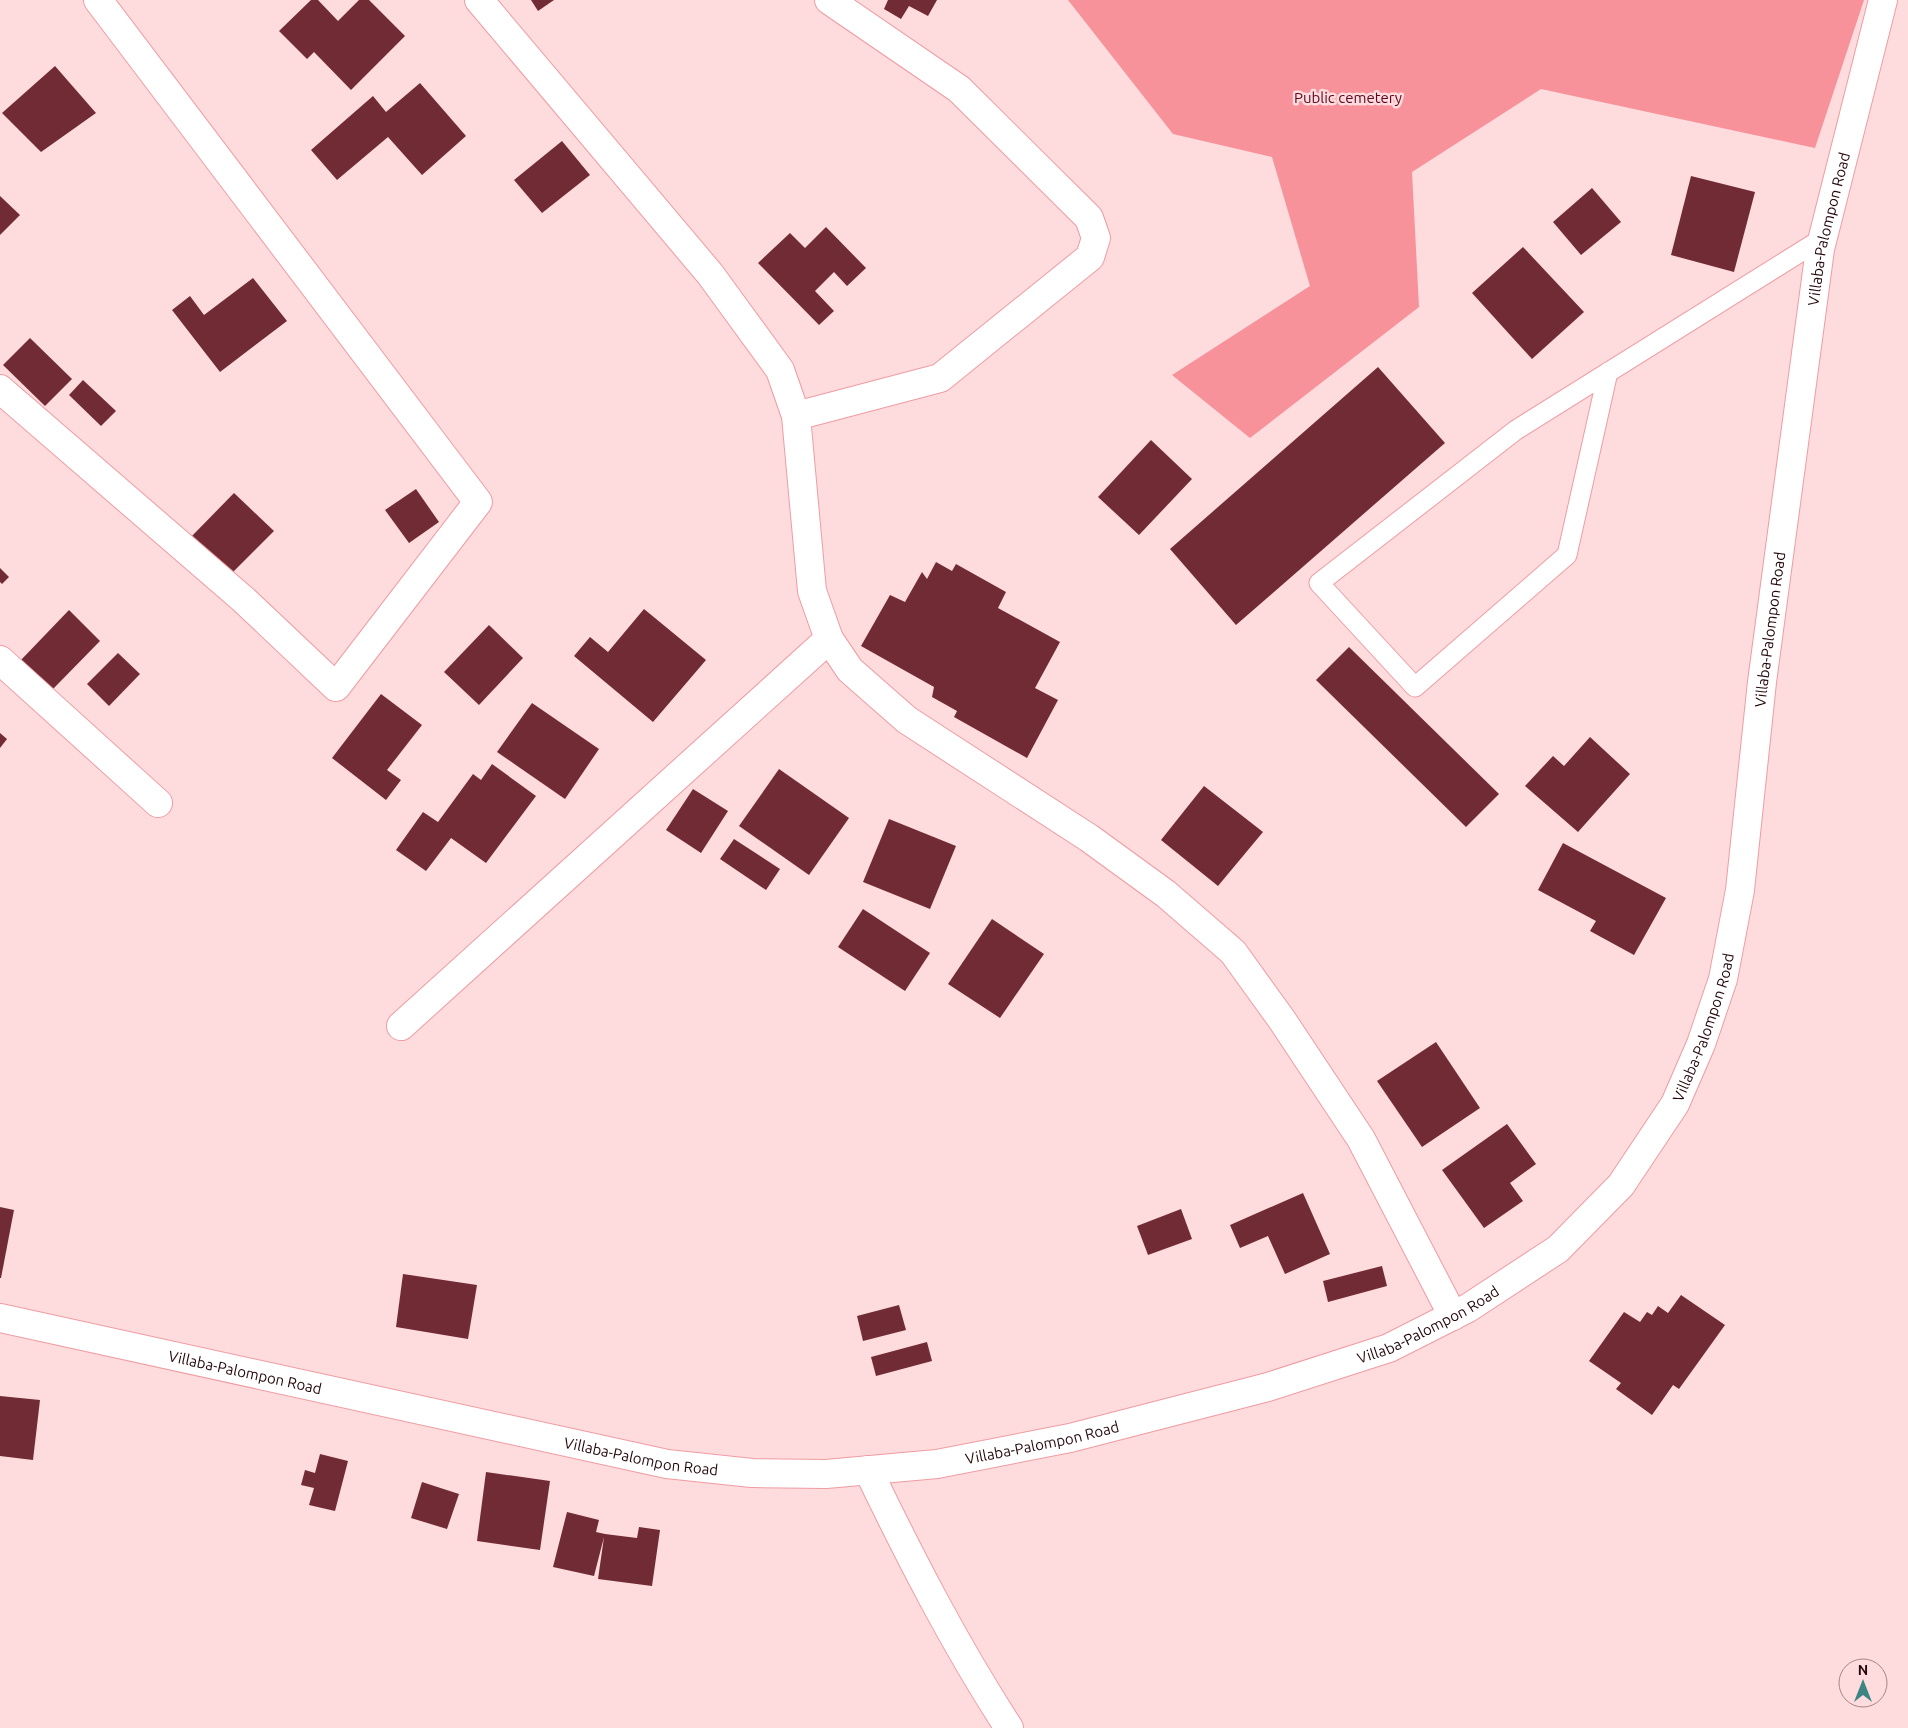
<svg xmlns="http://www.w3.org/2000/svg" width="1908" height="1728" viewBox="0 0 1908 1728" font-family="Ubuntu,sans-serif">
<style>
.green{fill:#f7919a}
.building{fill:#712b35}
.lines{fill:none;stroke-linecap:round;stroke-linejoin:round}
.lane-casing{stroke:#ef9ca3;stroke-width:21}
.street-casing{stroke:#ef9ca3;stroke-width:30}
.primary-casing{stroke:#ef9ca3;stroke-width:30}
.lane{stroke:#fff;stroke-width:19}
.street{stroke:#fff;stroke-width:28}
.primary{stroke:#fff;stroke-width:28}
.labels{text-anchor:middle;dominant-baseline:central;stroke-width:5;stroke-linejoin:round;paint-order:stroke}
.park-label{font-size:15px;fill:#5c051c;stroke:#fedbdc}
.street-label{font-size:15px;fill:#23070b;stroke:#fedbdc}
</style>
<rect width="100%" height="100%" fill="#fedbdc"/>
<!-- green -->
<path class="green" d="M1068,0H1864L1815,148L1541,89L1412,172L1419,307L1250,438L1172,375L1310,286L1272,157L1173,134Z"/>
<!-- building -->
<g class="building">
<path d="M311,0H318L338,21L359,0H369L405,36L351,90L314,52L307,59L279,31Z"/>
<path d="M531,0H554L538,11Z"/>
<path d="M888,0H937L928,16L909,6L901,19L884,9Z"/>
<path d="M55,66L96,113L41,152L2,113Z"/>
<path d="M420,83L466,136L422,175L388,137L337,180L311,150L373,96L386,112Z"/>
<path d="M562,141L590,175L542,213L514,180Z"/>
<path d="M1691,176L1755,192L1734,272L1671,255Z"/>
<path d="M1592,188L1621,222L1581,255L1553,222Z"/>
<path d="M0,196L20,215L0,235Z"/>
<path d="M826,227L866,268L847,286L834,272L815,291L834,311L819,325L758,263L790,233L805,248Z"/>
<path d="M1523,247L1584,312L1532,359L1472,293Z"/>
<path d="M253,278L287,321L220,372L172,310L190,296L204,315Z"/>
<path d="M30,338L72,379L45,406L3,365Z"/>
<path d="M1378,367L1445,443L1236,625L1170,549Z"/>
<path d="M83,380L116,411L101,426L69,395Z"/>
<path d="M1151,440L1192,479L1139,535L1098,497Z"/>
<path d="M416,489L439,522L409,543L385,510Z"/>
<path d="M234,493L274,531L230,575L191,537Z"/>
<path d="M936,562L952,571L956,564L1006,592L998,608L1060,642L1035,688L1058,700L1027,758L954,717L957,711L932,697L934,687L861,646L890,595L905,602L922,572L927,579Z"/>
<path d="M0,568L9,577L2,584L0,582Z"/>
<path d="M644,609L706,660L653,722L574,656L590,637L608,652Z"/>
<path d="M69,610L100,641L52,690L21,660Z"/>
<path d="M489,625L523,658L479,705L444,672Z"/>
<path d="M1349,647L1499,794L1466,827L1316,680Z"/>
<path d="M118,653L140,674L109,706L87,684Z"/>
<path d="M381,694L422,725L387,770L401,780L386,800L332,758Z"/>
<path d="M532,703L599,749L565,799L497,752Z"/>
<path d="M0,733L7,739L0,748Z"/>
<path d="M1590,737L1630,774L1578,832L1525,786L1553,756L1564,766Z"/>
<path d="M492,764L536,796L486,863L451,838L426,871L396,850L423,812L438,822L473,774L481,780Z"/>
<path d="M779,769L849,818L809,875L739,826Z"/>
<path d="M1204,786L1263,832L1218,886L1161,840Z"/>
<path d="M693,789L728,811L701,853L666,830Z"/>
<path d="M889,819L956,846L930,909L863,882Z"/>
<path d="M734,839L780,869L766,890L720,859Z"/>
<path d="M1563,843L1666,898L1634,955L1590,931L1596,921L1538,890Z"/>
<path d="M863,909L930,953L905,991L838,947Z"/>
<path d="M992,919L1044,954L1000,1018L948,984Z"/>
<path d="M1436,1042L1480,1108L1422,1147L1377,1081Z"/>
<path d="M1507,1124L1536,1164L1510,1183L1523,1201L1484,1228L1442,1170Z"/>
<path d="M1303,1193L1330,1254L1285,1274L1268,1236L1240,1248L1230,1225Z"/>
<path d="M0,1207L14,1210L1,1278H0Z"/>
<path d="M1181,1209L1192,1239L1148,1255L1137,1226Z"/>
<path d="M1382,1266L1387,1286L1328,1302L1323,1281Z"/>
<path d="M403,1274L477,1285L468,1339L396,1327Z"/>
<path d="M1681,1295L1725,1325L1679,1389L1673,1385L1652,1415L1616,1389L1621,1383L1589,1361L1624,1312L1640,1322L1647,1312L1652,1315L1658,1306L1668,1313Z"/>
<path d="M899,1305L906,1330L863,1341L857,1316Z"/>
<path d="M927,1342L932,1361L876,1376L871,1357Z"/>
<path d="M0,1396L40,1400L33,1460L0,1456Z"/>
<path d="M320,1454L348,1461L335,1511L309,1505L314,1488L301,1485L305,1470L315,1473Z"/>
<path d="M486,1472L550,1481L540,1550L477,1541Z"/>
<path d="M422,1482L459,1494L447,1529L411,1518Z"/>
<path d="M567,1512L599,1520L596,1532L605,1534L637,1538L639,1527L660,1530L652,1586L598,1579L604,1537L594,1576L553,1567Z"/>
</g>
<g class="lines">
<defs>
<path id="lane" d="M1608,372L1567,555L1415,687L1319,583L1516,430L1823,238"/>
<g id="street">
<path d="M479,0L710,274L780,370L796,416L812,591L829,639L850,670L907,720L1089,838L1166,894L1233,952L1282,1020L1361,1139L1453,1316"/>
<path d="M0,389L244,600L336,687L478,502L98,0"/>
<path d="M796,416L940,378L1090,257L1096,238L1089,218L959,89L829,0"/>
<path d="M0,660L158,803"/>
<path d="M401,1026L829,639"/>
<path d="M868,1470C911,1559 955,1645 1009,1728"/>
</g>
<g id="primary">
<path id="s1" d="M0,1318L667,1464L752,1473L826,1474L937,1464L1070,1438L1268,1387L1389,1348L1468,1308L1558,1249L1621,1185L1675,1104L1701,1044L1723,979L1740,890L1762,682L1820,249L1883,0"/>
</g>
</defs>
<!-- lane casing -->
<use href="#lane" class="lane-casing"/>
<!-- street casing -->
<use href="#street" class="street-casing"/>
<!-- primary casing -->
<use href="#primary" class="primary-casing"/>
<!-- lane -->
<use href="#lane" class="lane"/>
<!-- street -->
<use href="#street" class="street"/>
<!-- primary -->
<use href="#primary" class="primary"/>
</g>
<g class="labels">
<!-- park labels -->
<g class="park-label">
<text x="1348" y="97">Public cemetery</text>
</g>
<!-- street labels -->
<g class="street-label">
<text stroke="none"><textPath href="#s1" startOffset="2696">Villaba-Palompon Road</textPath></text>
<text stroke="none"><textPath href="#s1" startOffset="2291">Villaba-Palompon Road</textPath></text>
<text stroke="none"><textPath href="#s1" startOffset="1886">Villaba-Palompon Road</textPath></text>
<text stroke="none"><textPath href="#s1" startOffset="1466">Villaba-Palompon Road</textPath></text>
<text stroke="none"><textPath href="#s1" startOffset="251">Villaba-Palompon Road</textPath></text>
<text stroke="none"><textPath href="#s1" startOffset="1061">Villaba-Palompon Road</textPath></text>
<text stroke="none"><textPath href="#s1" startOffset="656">Villaba-Palompon Road</textPath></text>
</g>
</g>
<!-- north arrow -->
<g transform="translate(1863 1683)"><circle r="24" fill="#fedbdc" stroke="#a68688"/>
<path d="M0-4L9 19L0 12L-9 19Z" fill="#3d8584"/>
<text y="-8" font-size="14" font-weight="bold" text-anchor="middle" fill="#23070b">N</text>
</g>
</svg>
